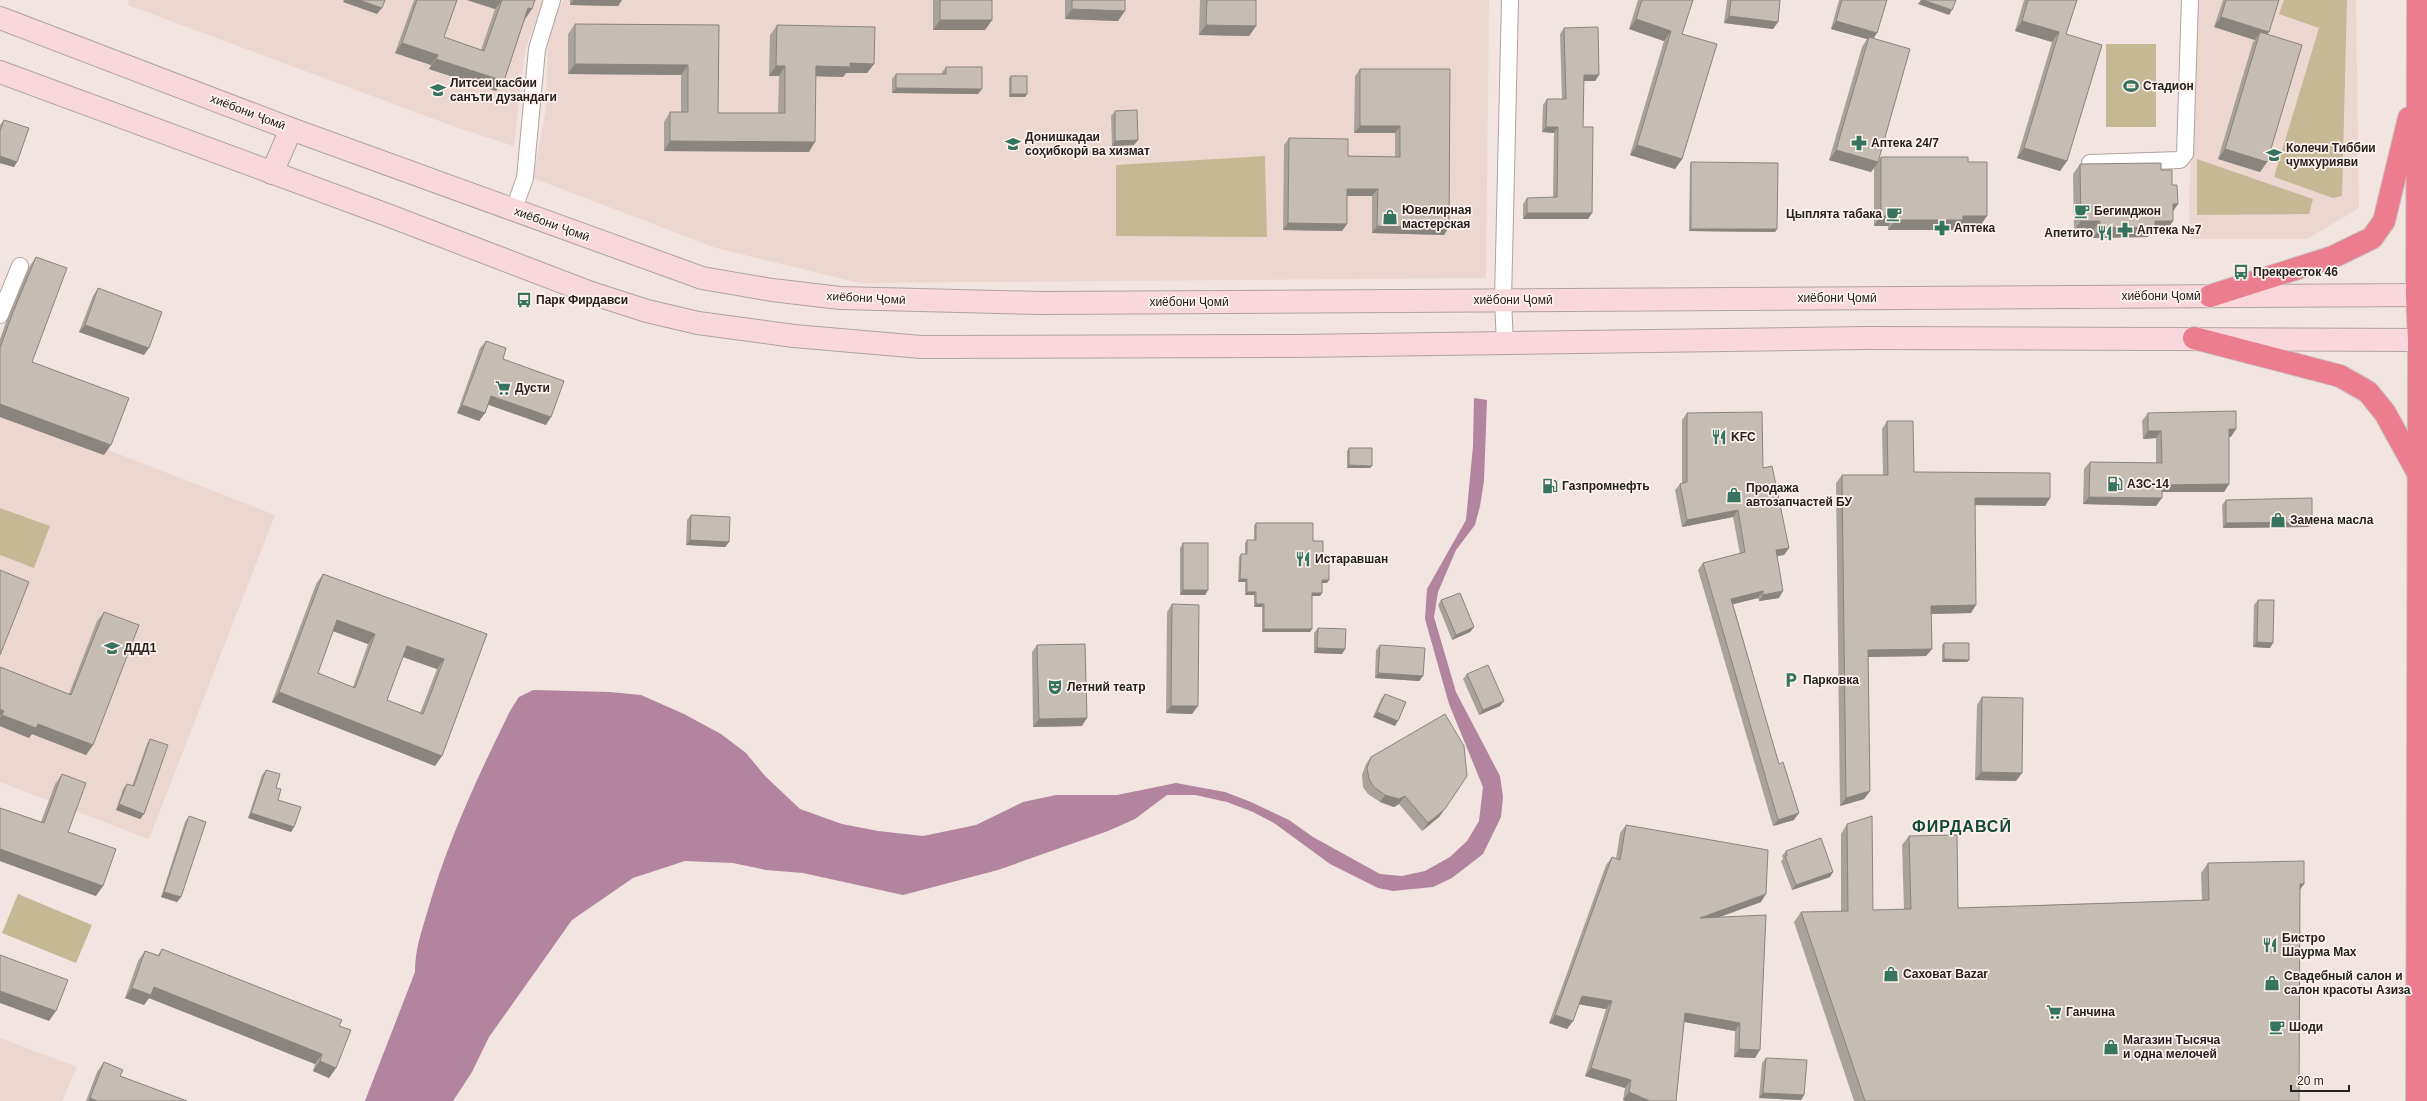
<svg xmlns="http://www.w3.org/2000/svg" width="2427" height="1101" viewBox="0 0 2427 1101" font-family="Arial,sans-serif">
<style>
.built{fill:#ecd7d0}
.green{fill:#c5b894}
.water{fill:#b2849e}
.lines{fill:none;stroke-linecap:round;stroke-linejoin:round}
.street-casing{stroke:#b0a4a0;stroke-width:18}
.secondary-casing{stroke:#b0a4a0;stroke-width:24}
.highway-casing{stroke:#c6c5c5;stroke-width:24}
.street{stroke:#fff;stroke-width:16}
.secondary{stroke:#f9d8dd;stroke-width:22}
.highway{stroke:#ec7d8f;stroke-width:22}
.wall{fill:#a9a29b;fill-rule:evenodd}
.shaded-wall{fill:#8a847e}
.building{fill:#c5bcb4;stroke:#8a847e;fill-rule:evenodd}
.labels{text-anchor:middle;dominant-baseline:central;stroke-width:3.5;stroke-linejoin:round;paint-order:stroke}
.poi-label{font-size:12px;font-weight:bold;fill:#25211f;stroke:#fff2ee;text-anchor:start}
.street-label{font-size:12px;fill:#25211f;stroke:#fff2ee}
.district-label{font-size:16px;font-weight:bold;letter-spacing:1px;fill:#134738;stroke:#fff2ee}
</style>
<rect width="100%" height="100%" fill="#f1e4e1"/>
<!-- built -->
<g class="built">
<path d="M129,0H543L525,51L514,146L458,128L128,5Z"/>
<path d="M563,0H1489L1486,278L860,283L716,248L533,178L546,109L548,34Z"/>
<path d="M2197,0H2356L2359,208L2307,239H2190L2189,204Z"/>
<path d="M0,408L275,515L149,839L0,782Z"/>
<path d="M0,1038L77,1067L62,1101H0Z"/>
</g>
<!-- green -->
<g class="green">
<path d="M2284,0H2347L2342,196L2333,198L2274,177L2319,28L2279,14Z"/>
<rect x="2106" y="44" width="50" height="83"/>
<path d="M1265,156L1267,237L1116,236V165Z"/>
<path d="M2197,159L2313,199L2309,214L2197,215Z"/>
<path d="M0,508L50,526L34,568L0,555Z"/>
<path d="M18,894L92,925L76,963L2,933Z"/>
</g>
<!-- water -->
<path class="water" d="M1474,398L1487,400L1484,481L1480,506L1475,525L1456,550L1438,592L1434,617L1456,692L1500,776L1503,797L1501,817L1483,854L1452,878L1433,887L1393,891L1378,888L1330,864L1274,823L1253,812L1227,802L1195,795H1167L1135,819L1108,831L998,870L903,895L803,873L766,870L733,863L685,861L633,878L572,920L489,1037L472,1072L453,1101H365L415,972C415,950 421,933 427,913C447,842 478,776 510,711L519,697L533,690L610,692L641,695L684,714L721,734L746,753L765,776L800,809L842,824L878,831L923,836L976,825L1023,802L1056,795H1117L1176,783L1225,792L1251,802L1289,820L1313,837L1380,874L1402,876L1425,871L1450,857L1467,841L1479,821L1483,787L1449,704L1425,619L1427,589L1466,520L1473,446Z"/>
<g class="lines">
<defs>
<g id="street">
<path d="M2090,163L2180,160L2185,154L2190,0"/>
<path d="M516,203L525,178L537,49L552,0"/>
<path d="M0,315L20,266"/>
<path d="M1505,344L1503,300L1510,0"/>
</g>
<g id="secondary">
<path d="M0,18L291,129L702,278L772,290L840,298L1041,303L2427,295"/>
<path d="M0,72L390,216L591,293L647,311L698,323L794,336L921,347L1295,346L1866,338L2427,340"/>
<path d="M272,173L291,129"/>
</g>
<g id="highway">
<path d="M2210,296L2333,257L2372,238L2384,221L2409,118"/>
<path d="M2194,338L2340,376L2368,392L2385,413L2418,473"/>
<path d="M2417,1101L2419,340L2417,295L2418,0"/>
</g>
</defs>
<!-- street casing -->
<use href="#street" class="street-casing"/>
<!-- secondary casing -->
<use href="#secondary" class="secondary-casing"/>
<!-- highway casing -->
<use href="#highway" class="highway-casing"/>
<!-- street -->
<use href="#street" class="street"/>
<!-- secondary -->
<use href="#secondary" class="secondary"/>
<!-- highway -->
<use href="#highway" class="highway"/>
</g>
<!-- wall -->
<g class="wall">
<path d="M414,0H457L444,37L481,50L495,9L467,0H535L525,19L504,81L496,91L429,69L431,65L395,53Z"/>
<path d="M570,0H622L618,6L570,5Z"/>
<path d="M933,0H992V20L985,30H933Z"/>
<path d="M1065,0H1125L1118,21L1065,19Z"/>
<path d="M1200,0H1256V26L1249,36L1199,35Z"/>
<path d="M1638,0H1693L1682,34V159L1675,169L1630,155L1664,41L1629,29Z"/>
<path d="M1727,0H1780L1778,22L1773,29L1724,23Z"/>
<path d="M1839,0H1887L1874,38L1878,161L1881,157L1968,162L1980,226H1960L1956,230H1888V226H1874V168L1871,172L1829,160L1862,47L1867,39L1831,29Z"/>
<path d="M2024,0H2077L2066,34L2067,161L2060,171L2017,158L2052,42L2015,31Z"/>
<path d="M2223,0H2279L2267,34V162L2260,172L2218,159L2253,42L2255,40L2214,27Z"/>
<path d="M575,24L719,25L718,113H778L779,76H769L770,35L777,25L874,64L867,73H846L843,77L816,76L809,152L664,151V122L670,112H681V75L568,74V34Z"/>
<path d="M1564,28L1599,75L1595,81H1584L1583,127L1592,213L1588,219H1523V204L1527,198H1553L1554,133L1542,132L1543,105L1547,99H1562L1560,34Z"/>
<path d="M946,67L978,94L892,93V79L896,74H942V72Z"/>
<path d="M1360,69H1450L1449,227L1444,235L1372,233V196H1347V224L1342,231L1283,230L1284,145L1289,138L1348,156L1395,157V133H1354L1355,76Z"/>
<path d="M1011,76L1025,97H1009V78Z"/>
<path d="M1115,111L1138,140L1134,145L1112,146L1111,116Z"/>
<path d="M4,120L17,162L14,167L0,163V125Z"/>
<path d="M1691,162L1777,229L1775,232L1689,231L1690,165Z"/>
<path d="M2080,164L2161,170L2172,185L2178,204L2173,211V221L2166,231H2152L2148,237L2093,238V231H2074L2073,174Z"/>
<path d="M36,257L32,362L104,455L0,417V339L6,322L29,267Z"/>
<path d="M98,288L144,355L79,332L93,296Z"/>
<path d="M486,341L503,359L546,425L488,404L485,413L479,421L457,413L480,348Z"/>
<path d="M1687,413L1763,468L1789,548L1784,555L1777,556L1779,598L1759,601L1758,598L1733,604L1794,820L1773,826L1698,570L1703,563L1740,554L1733,517L1682,527L1675,490L1680,484L1682,483V420Z"/>
<path d="M2148,413L2231,437H2229V484L2224,492H2162L2156,506L2083,504L2084,469L2090,462L2156,463V438L2143,439L2142,421Z"/>
<path d="M1887,421L1914,472L2050,498L2045,506L1975,505L1971,613L1931,614L1932,649L1926,656L1868,657L1870,791L1864,799L1840,806L1836,483L1842,475H1883L1882,429Z"/>
<path d="M1349,448L1370,468H1347V451Z"/>
<path d="M2226,500L2309,527L2223,528L2222,505Z"/>
<path d="M691,515L729,542L725,547L686,545L687,520Z"/>
<path d="M1256,523L1313,541L1323,555L1327,583H1322V593L1320,596H1312V629L1310,632H1262V607H1254V595H1245V582H1238L1239,557L1241,554H1245V543L1247,540H1254V526Z"/>
<path d="M1183,543L1208,590L1205,595H1180V548Z"/>
<path d="M323,574L487,634L435,766L272,702L316,584ZM333,631L368,644L353,687L318,673ZM403,657L437,669L420,713L387,700Z"/>
<path d="M1441,600L1474,627L1470,632L1452,640L1438,605Z"/>
<path d="M2258,600L2270,648L2253,647L2254,605Z"/>
<path d="M1172,604L1192,714L1166,713L1167,612Z"/>
<path d="M104,612L93,745L86,755L32,734L29,738L0,726V667L69,694L97,621Z"/>
<path d="M1318,628L1345,649L1342,654L1314,653V633Z"/>
<path d="M1944,643L1969,660L1967,662H1942V645Z"/>
<path d="M1037,645L1082,726L1033,727L1032,652Z"/>
<path d="M1380,645L1423,676L1419,681L1375,678L1376,650Z"/>
<path d="M1467,674L1500,706L1479,715L1463,679Z"/>
<path d="M1385,694L1395,726L1373,717L1381,699Z"/>
<path d="M1982,697L2022,773L2016,781L1975,780L1977,705Z"/>
<path d="M150,739L144,814L140,819L116,810L123,789L127,784L132,786L147,744Z"/>
<path d="M1371,757L1467,776L1439,817L1422,831L1399,804L1394,807L1380,802L1368,794L1363,787L1362,775L1366,764Z"/>
<path d="M266,770L276,788L278,800L294,827L291,832L248,818L262,775Z"/>
<path d="M62,774L68,832L96,896L0,861V808L41,822L55,784Z"/>
<path d="M189,816L181,897L177,902L161,897L185,822Z"/>
<path d="M1847,824L1873,910L1904,909L1902,845L1909,836L1958,908L2202,900L2201,873L2208,863L2300,889L2299,1101H1854L1794,922L1801,912L1841,911V834Z"/>
<path d="M1626,825L1761,902L1719,917L1755,1058L1734,1057L1735,1031L1684,1022L1676,1101H1626L1623,1100L1625,1088L1585,1076L1606,1009L1579,1004L1573,1021L1567,1029L1549,1023L1606,865L1612,857L1616,859L1620,833Z"/>
<path d="M1786,851L1830,877L1792,890L1781,861L1783,859L1782,856Z"/>
<path d="M162,949L339,1026L336,1068L329,1078L313,1071L315,1064L149,998L144,1005L125,998L138,961L145,951L158,955Z"/>
<path d="M1766,1058L1804,1095L1801,1100L1759,1098L1762,1063Z"/>
<path d="M104,1062L120,1076L187,1101H86L97,1072Z"/>
</g>
<!-- shaded-wall -->
<g class="shaded-wall">
<path d="M344,0H359L382,8L377,14L343,2Z"/>
<path d="M467,0H502L495,9Z"/>
<path d="M573,0H622L618,6L570,5Z"/>
<path d="M1921,0H1923L1952,10L1949,15L1918,4Z"/>
<path d="M528,8L532,9L525,19L521,18Z"/>
<path d="M1072,9L1125,11L1118,21L1065,19Z"/>
<path d="M1729,16L1778,22L1773,29L1724,23Z"/>
<path d="M2221,17L2269,32L2262,42L2260,32L2255,40L2214,27Z"/>
<path d="M1636,19L1671,31L1664,41L1629,29Z"/>
<path d="M940,20H992L985,30H933Z"/>
<path d="M1836,21L1877,33L1872,41L1869,37L1867,39L1831,29Z"/>
<path d="M2022,21L2059,32L2052,42L2015,31Z"/>
<path d="M1206,25L1256,26L1249,36L1199,35Z"/>
<path d="M402,43L438,55L431,65L395,53Z"/>
<path d="M436,59L504,81L496,91L429,69Z"/>
<path d="M850,63L874,64L867,73H846L843,77L809,76L816,66Z"/>
<path d="M575,64L688,65L681,75L568,74Z"/>
<path d="M776,66H785L779,76H769Z"/>
<path d="M1584,75H1599L1595,81H1580Z"/>
<path d="M896,88L982,89L978,94L892,93Z"/>
<path d="M1011,94H1027L1025,97H1009Z"/>
<path d="M1360,126H1400L1395,133H1354Z"/>
<path d="M1546,127H1558L1554,133L1542,132Z"/>
<path d="M1138,140L1134,145L1112,146L1115,141Z"/>
<path d="M670,141L815,142L809,152L664,151Z"/>
<path d="M1637,145L1682,159L1675,169L1630,155Z"/>
<path d="M2024,148L2067,161L2060,171L2017,158Z"/>
<path d="M2225,149L2267,162L2260,172L2218,159Z"/>
<path d="M1836,150L1878,162L1871,172L1829,160Z"/>
<path d="M0,156L17,162L14,167L0,163Z"/>
<path d="M1347,189H1378L1372,196H1342Z"/>
<path d="M2173,204H2178L2171,214Z"/>
<path d="M1527,213H1592L1588,219H1523Z"/>
<path d="M1881,216H1895L1888,226H1874Z"/>
<path d="M1963,216H1987L1980,226H1960L1956,230H1888L1895,220Z"/>
<path d="M2081,221H2100L2093,231H2074Z"/>
<path d="M2155,221H2173L2166,231H2152L2148,237L2093,238L2100,228Z"/>
<path d="M1288,223L1347,224L1342,231L1283,230Z"/>
<path d="M1377,226L1449,227L1444,235L1372,233Z"/>
<path d="M1691,229H1777L1775,232L1689,231Z"/>
<path d="M85,325L149,348L144,355L79,332Z"/>
<path d="M491,396L551,417L546,425L486,404Z"/>
<path d="M0,404L111,445L104,455L0,417Z"/>
<path d="M462,405L485,413L479,421L457,413Z"/>
<path d="M2229,429H2236L2231,437H2223Z"/>
<path d="M2148,431H2161L2156,438L2143,439Z"/>
<path d="M1349,465L1372,466L1370,468H1347Z"/>
<path d="M2229,484L2224,492H2157L2162,485Z"/>
<path d="M2089,497L2162,498L2156,506L2083,504Z"/>
<path d="M1975,498H2050L2045,506L1969,505Z"/>
<path d="M1738,510L1733,517L1682,527L1687,520Z"/>
<path d="M2312,522L2309,527L2223,528L2226,523Z"/>
<path d="M690,540L729,542L725,547L686,545Z"/>
<path d="M1789,548L1784,555L1771,557L1776,550Z"/>
<path d="M1240,579H1247L1245,582H1238Z"/>
<path d="M1322,580H1329L1327,583H1320Z"/>
<path d="M1183,590H1208L1205,595H1180Z"/>
<path d="M1763,591L1758,598L1726,606L1731,599Z"/>
<path d="M1783,591L1779,598L1759,601L1763,595Z"/>
<path d="M1247,592H1256L1254,595H1245Z"/>
<path d="M1312,593H1322L1320,596H1310Z"/>
<path d="M1256,604H1264L1262,607H1254Z"/>
<path d="M1976,605L1971,613L1926,614L1931,606Z"/>
<path d="M337,620L375,634L368,644L330,630Z"/>
<path d="M1474,627L1470,632L1452,640L1456,635Z"/>
<path d="M1264,629H1312L1310,632H1262Z"/>
<path d="M2257,642L2273,643L2270,648L2253,647Z"/>
<path d="M407,646L444,659L437,669L400,656Z"/>
<path d="M1317,648L1345,649L1342,654L1314,653Z"/>
<path d="M1932,649L1926,656L1863,657L1868,650Z"/>
<path d="M1944,659L1969,660L1967,662H1942Z"/>
<path d="M1378,673L1423,676L1419,681L1375,678Z"/>
<path d="M279,692L442,756L435,766L272,702Z"/>
<path d="M1504,701L1500,706L1479,715L1483,710Z"/>
<path d="M1171,706H1198L1192,714L1166,713Z"/>
<path d="M0,709L4,711L0,716Z"/>
<path d="M1377,712L1398,721L1395,726L1373,717Z"/>
<path d="M2,715L38,724L93,745L86,755L32,734L29,738L0,726V718Z"/>
<path d="M1087,718L1082,726L1033,727L1039,719Z"/>
<path d="M1981,772L2022,773L2016,781L1975,780Z"/>
<path d="M1870,791L1864,799L1840,806L1846,798Z"/>
<path d="M1385,795L1405,796L1399,804L1394,807L1380,802Z"/>
<path d="M119,804L144,814L140,819L116,810Z"/>
<path d="M1445,809L1439,817L1422,831L1428,823Z"/>
<path d="M251,813L294,827L291,832L248,818Z"/>
<path d="M1799,813L1794,820L1773,826L1778,820Z"/>
<path d="M0,849L103,886L96,896L0,861Z"/>
<path d="M1833,872L1830,877L1792,890L1796,885Z"/>
<path d="M2300,884H2304L2297,894Z"/>
<path d="M164,892L181,897L177,902L161,897Z"/>
<path d="M1766,894L1761,902L1695,926L1700,918Z"/>
<path d="M154,987L322,1054L315,1064L149,998L144,1005L125,998L132,988Z"/>
<path d="M0,991L56,1011L49,1021L0,1003Z"/>
<path d="M1582,996L1612,1001L1606,1009L1577,1004Z"/>
<path d="M1685,1013L1740,1023L1735,1031L1679,1021Z"/>
<path d="M1555,1015L1573,1021L1567,1029L1549,1023Z"/>
<path d="M1739,1049L1760,1050L1755,1058L1734,1057Z"/>
<path d="M320,1061L336,1068L329,1078L313,1071Z"/>
<path d="M1591,1068L1631,1080L1625,1088L1585,1076Z"/>
<path d="M1629,1092L1650,1101H1626L1623,1100Z"/>
<path d="M1763,1093L1804,1095L1801,1100L1759,1098Z"/>
<path d="M90,1098L97,1101H88Z"/>
</g>
<!-- building -->
<g class="building">
<path d="M359,0H385L382,8Z"/>
<path d="M417,0H457L444,37L484,51L502,0H535L532,9L528,8L504,81L436,59L438,55L402,43Z"/>
<rect x="940" y="0" width="52" height="20"/>
<path d="M1072,0H1125V11L1072,9Z"/>
<path d="M1207,0H1256V26L1206,25Z"/>
<path d="M1642,0H1693L1682,34L1717,44L1682,159L1637,145L1671,31L1636,19Z"/>
<path d="M1731,0H1780L1778,22L1729,16Z"/>
<path d="M1842,0H1887L1877,33L1836,21Z"/>
<path d="M1923,0H1956L1952,10Z"/>
<path d="M2028,0H2077L2066,34L2102,45L2067,161L2024,148L2059,32L2022,21Z"/>
<path d="M2226,0H2279L2269,32L2221,17Z"/>
<path d="M575,24L719,25L718,113H785V66H776L777,25L875,27L874,64L850,63V67L816,66L815,142L670,141V112H688V65L575,64Z"/>
<path d="M1598,27L1599,75H1584L1583,127H1593L1592,213H1527V198L1557,197L1558,127H1546L1547,99H1566L1564,28Z"/>
<path d="M2260,32L2302,45L2267,162L2225,149Z"/>
<path d="M1869,37L1910,49L1878,162L1836,150Z"/>
<path d="M946,67H982V89L896,88V74H946Z"/>
<path d="M1360,69H1450L1449,227L1377,226L1378,189H1347V224L1288,223L1289,138L1348,139V156L1400,157V126H1360Z"/>
<rect x="1011" y="76" width="16" height="18"/>
<path d="M1137,110L1138,140L1115,141V111Z"/>
<path d="M4,120L29,128L17,162L0,156V131Z"/>
<path d="M1881,157H1968V162H1987V216H1963V220H1895V216H1881Z"/>
<path d="M1691,162L1778,163L1777,229H1691Z"/>
<path d="M2161,163V170H2172V185H2177L2178,204H2173V221H2155V227L2100,228V221H2081L2080,164Z"/>
<path d="M36,257L67,268L32,362L129,398L111,445L0,404V348L13,312Z"/>
<path d="M98,288L162,312L149,348L85,325Z"/>
<path d="M486,341L506,348L503,359L564,381L551,417L491,396L485,413L462,405Z"/>
<path d="M2236,411V429H2229V484L2162,485V498L2089,497L2090,462L2162,463L2161,431H2148V413Z"/>
<path d="M1762,412L1763,468L1772,466L1789,548L1776,550L1783,591L1763,595V591L1731,599L1779,764L1783,762L1799,813L1778,820L1703,563L1745,552L1738,510L1687,520L1680,484L1687,482V413Z"/>
<path d="M1887,421H1913L1914,472L2050,473V498H1975L1976,605L1931,606L1932,649L1868,650L1870,791L1846,798L1842,475H1888Z"/>
<path d="M1349,448H1372V466L1349,465Z"/>
<path d="M2312,498V522L2226,523V500Z"/>
<path d="M691,515L730,517L729,542L690,540Z"/>
<path d="M1256,523H1313V541H1323V555H1329V580H1322V593H1312V629H1264V604H1256V592H1247V579H1240L1241,554H1247V540H1256Z"/>
<rect x="1183" y="543" width="25" height="47"/>
<path d="M0,570L29,582L0,655Z"/>
<path d="M323,574L487,634L442,756L279,692ZM337,620L375,634L355,688L318,673ZM407,646L444,659L423,714L387,700Z"/>
<path d="M1460,593L1474,627L1456,635L1441,600Z"/>
<path d="M2258,600H2274L2273,643L2257,642Z"/>
<path d="M1172,604L1199,605L1198,706H1171Z"/>
<path d="M104,612L139,625L93,745L38,724L36,728L2,715L4,711L0,709V667L71,695Z"/>
<path d="M1318,628L1346,629L1345,649L1317,648Z"/>
<path d="M1944,643H1969V660L1944,659Z"/>
<path d="M1085,644L1087,718L1039,719L1037,645Z"/>
<path d="M1380,645L1425,648L1423,676L1378,673Z"/>
<path d="M1488,665L1504,701L1483,710L1467,674Z"/>
<path d="M1385,694L1406,702L1398,721L1377,712Z"/>
<path d="M1982,697L2023,698L2022,773L1981,772Z"/>
<path d="M1445,714L1464,746L1467,776L1445,809L1428,823L1405,796L1399,799L1385,795L1374,787L1369,779L1367,768L1371,757Z"/>
<path d="M150,739L168,745L144,814L119,804L127,784L134,786Z"/>
<path d="M266,770L280,774L276,788L281,789L278,800L301,807L294,827L251,813Z"/>
<path d="M62,774L86,783L68,832L116,849L103,886L0,849V808L44,823Z"/>
<path d="M189,816L206,822L181,897L164,892Z"/>
<path d="M1872,816L1873,910L1911,909L1909,836L1957,835L1958,908L2209,900L2208,863L2304,861V884H2300L2299,1101H1865L1801,912L1848,911L1847,824Z"/>
<path d="M1626,825L1768,850L1766,894L1700,918L1766,915L1760,1050L1739,1049L1740,1023L1685,1013L1676,1101H1650L1629,1092L1631,1080L1591,1068L1612,1001L1582,996L1573,1021L1555,1015L1612,857L1620,860Z"/>
<path d="M1821,838L1833,872L1796,885L1785,856H1787L1786,851Z"/>
<path d="M162,949L342,1020L339,1026L351,1030L336,1068L320,1061L322,1054L154,987L151,995L132,988L145,951L159,956Z"/>
<path d="M0,955L68,980L56,1011L0,991Z"/>
<path d="M1766,1058L1807,1060L1804,1095L1763,1093Z"/>
<path d="M104,1062L123,1070L120,1076L187,1101H97L90,1098Z"/>
</g>
<!-- icons -->
<defs>
<symbol id="stadium-bare" viewBox="-9 -9 18 18"><path d="M0-5a6.5 5 0 1 0 0 10a6.5 5 0 1 0 0-10ZM-3.5-1.8h7v3.6h-7Z" fill="#367460" stroke="#fff2ee" stroke-width="2.5" paint-order="stroke"/></symbol>
<symbol id="university-bare" viewBox="-9 -9 18 18"><path d="M0-5L7-2L0 1L-7-2ZM-4 1L0 2.5L4 1V4Q0 6-4 4Z" fill="#367460" stroke="#fff2ee" stroke-width="2.5" paint-order="stroke"/></symbol>
<symbol id="pharmacy-bare" viewBox="-9 -9 18 18"><path d="M-2-6h4v4h4v4h-4v4h-4v-4h-4v-4h4Z" fill="#367460" stroke="#fff2ee" stroke-width="2.5" paint-order="stroke"/></symbol>
<symbol id="cafe-bare" viewBox="-9 -9 18 18"><path d="M-5.5-4.5H6V0H3Q3 3.5 0 3.5H-2.5Q-5.5 3.5-5.5 0ZM3-3.2v2h1.7v-2ZM-6 4.5H4V6H-6Z" fill="#367460" stroke="#fff2ee" stroke-width="2.5" paint-order="stroke"/></symbol>
<symbol id="shop-bare" viewBox="-9 -9 18 18"><path d="M-5-2.5h2.3a2.7 3.5 0 0 1 5.4 0H5L5.5 6h-11ZM-1.5-2.5h3a1.5 2.3 0 0 0-3 0Z" fill="#367460" stroke="#fff2ee" stroke-width="2.5" paint-order="stroke"/></symbol>
<symbol id="restaurant-bare" viewBox="-9 -9 18 18"><path d="M-5-6h1v4h1v-4h1v4h1v-4h1v5L-1.5 .5V6h-2V.5L-5-1ZM5-6V6H3V1.5H1.5Q1.5-4 5-6Z" fill="#367460" stroke="#fff2ee" stroke-width="2.5" paint-order="stroke"/></symbol>
<symbol id="bus-bare" viewBox="-9 -9 18 18"><path d="M-5-6H5V4H4V6H2V4H-2V6H-4V4H-5ZM-3.5-4V0h7V-4ZM-3.5 1.2v1.5H-2V1.2ZM2 1.2v1.5H3.5V1.2Z" fill="#367460" stroke="#fff2ee" stroke-width="2.5" paint-order="stroke"/></symbol>
<symbol id="supermarket-bare" viewBox="-9 -9 18 18"><path d="M-6-5.5h2.5l.6 2H6L4.5 2H-2.5L-4.4-4H-6ZM-1.5 3.2a1.3 1.3 0 1 0 .1 0ZM3 3.2a1.3 1.3 0 1 0 .1 0Z" fill="#367460" stroke="#fff2ee" stroke-width="2.5" paint-order="stroke"/></symbol>
<symbol id="fuel-bare" viewBox="-9 -9 18 18"><path d="M-5.5-6h7V0h2V4h1.3V-2.5L3-4.5l.8-.8L6-3V5H2.5V1h-1V6h-7ZM-4.2-4.7v3.2H.2V-4.7Z" fill="#367460" stroke="#fff2ee" stroke-width="2.5" paint-order="stroke"/></symbol>
<symbol id="school-bare" viewBox="-9 -9 18 18"><path d="M0-5L7-2L0 1L-7-2ZM-4 1L0 2.5L4 1V4Q0 6-4 4Z" fill="#367460" stroke="#fff2ee" stroke-width="2.5" paint-order="stroke"/></symbol>
<symbol id="parking-bare" viewBox="-9 -9 18 18"><path d="M-3.5-5.5H1a3.5 3.5 0 0 1 0 7H-1V5.5H-3.5ZM-1-3.4V-.6H.8a1.4 1.4 0 0 0 0-2.8Z" fill="#367460" stroke="#fff2ee" stroke-width="2.5" paint-order="stroke"/></symbol>
<symbol id="theatre-bare" viewBox="-9 -9 18 18"><path d="M-5-5.5Q0-4 5-5.5V0Q5 5 0 6Q-5 5-5 0ZM-3.3-2.5H-1v1.5H-3.3ZM1-2.5H3.3v1.5H1ZM-2.8 1Q0 5.5 2.8 1Z" fill="#367460" stroke="#fff2ee" stroke-width="2.5" paint-order="stroke"/></symbol>
</defs>
<g fill-rule="evenodd">
<use href="#stadium-bare" x="2120" y="75" width="22" height="22"/>
<use href="#university-bare" x="427" y="79" width="22" height="22"/>
<use href="#pharmacy-bare" x="1848" y="132" width="22" height="22"/>
<use href="#university-bare" x="1002" y="133" width="22" height="22"/>
<use href="#university-bare" x="2263" y="144" width="22" height="22"/>
<use href="#cafe-bare" x="2071" y="200" width="22" height="22"/>
<use href="#cafe-bare" x="1883" y="203" width="22" height="22"/>
<use href="#shop-bare" x="1379" y="206" width="22" height="22"/>
<use href="#pharmacy-bare" x="1931" y="217" width="22" height="22"/>
<use href="#pharmacy-bare" x="2114" y="219" width="22" height="22"/>
<use href="#restaurant-bare" x="2094" y="222" width="22" height="22"/>
<use href="#bus-bare" x="2230" y="261" width="22" height="22"/>
<use href="#bus-bare" x="513" y="289" width="22" height="22"/>
<use href="#supermarket-bare" x="492" y="377" width="22" height="22"/>
<use href="#restaurant-bare" x="1708" y="426" width="22" height="22"/>
<use href="#fuel-bare" x="2104" y="473" width="22" height="22"/>
<use href="#fuel-bare" x="1539" y="475" width="22" height="22"/>
<use href="#shop-bare" x="1723" y="484" width="22" height="22"/>
<use href="#shop-bare" x="2267" y="509" width="22" height="22"/>
<use href="#restaurant-bare" x="1292" y="548" width="22" height="22"/>
<use href="#school-bare" x="101" y="637" width="22" height="22"/>
<use href="#parking-bare" x="1780" y="669" width="22" height="22"/>
<use href="#theatre-bare" x="1044" y="676" width="22" height="22"/>
<use href="#restaurant-bare" x="2259" y="934" width="22" height="22"/>
<use href="#shop-bare" x="1880" y="963" width="22" height="22"/>
<use href="#shop-bare" x="2261" y="972" width="22" height="22"/>
<use href="#supermarket-bare" x="2043" y="1001" width="22" height="22"/>
<use href="#cafe-bare" x="2266" y="1016" width="22" height="22"/>
<use href="#shop-bare" x="2100" y="1036" width="22" height="22"/>
</g>
<g class="labels">
<!-- poi labels -->
<g class="poi-label">
<text x="450" y="83">Литсеи касбии<tspan x="450" dy="14">санъти дузандаги</tspan></text>
<text x="2143" y="86">Стадион</text>
<text x="1025" y="137">Донишкадаи<tspan x="1025" dy="14">соҳибкорӣ ва хизмат</tspan></text>
<text x="1871" y="143">Аптека 24/7</text>
<text x="2286" y="148">Колечи Тиббии<tspan x="2286" dy="14">чумхурияви</tspan></text>
<text x="1402" y="210">Ювелирная<tspan x="1402" dy="14">мастерская</tspan></text>
<text x="2094" y="211">Бегимджон</text>
<text x="1882" y="214" text-anchor="end">Цыплята табака</text>
<text x="1954" y="228">Аптека</text>
<text x="2137" y="230">Аптека №7</text>
<text x="2093" y="233" text-anchor="end">Апетито</text>
<text x="2253" y="272">Прекресток 46</text>
<text x="536" y="300">Парк Фирдавси</text>
<text x="515" y="388">Дусти</text>
<text x="1731" y="437">KFC</text>
<text x="2127" y="484">АЗС-14</text>
<text x="1562" y="486">Газпромнефть</text>
<text x="1746" y="488">Продажа<tspan x="1746" dy="14">автозапчастей БУ</tspan></text>
<text x="2290" y="520">Замена масла</text>
<text x="1315" y="559">Истаравшан</text>
<text x="124" y="648">ДДД1</text>
<text x="1803" y="680">Парковка</text>
<text x="1067" y="687">Летний театр</text>
<text x="2282" y="938">Бистро<tspan x="2282" dy="14">Шаурма Мax</tspan></text>
<text x="1903" y="974">Саховат Bazar</text>
<text x="2284" y="976">Свадебный салон и<tspan x="2284" dy="14">салон красоты Азиза</tspan></text>
<text x="2066" y="1012">Ганчина</text>
<text x="2289" y="1027">Шоди</text>
<text x="2123" y="1040">Магазин Тысяча<tspan x="2123" dy="14">и одна мелочей</tspan></text>
</g>
<!-- street labels -->
<g class="street-label">
<text transform="translate(248 112) rotate(21)">хиёбони Ҷомӣ</text>
<text transform="translate(552 224) rotate(20)">хиёбони Ҷомӣ</text>
<text x="2161" y="296">хиёбони Ҷомӣ</text>
<text transform="translate(866 298) rotate(3)">хиёбони Ҷомӣ</text>
<text x="1837" y="298">хиёбони Ҷомӣ</text>
<text x="1513" y="300">хиёбони Ҷомӣ</text>
<text x="1189" y="302">хиёбони Ҷомӣ</text>
</g>
<!-- district labels -->
<g class="district-label">
<text x="1962" y="826">ФИРДАВСӢ</text>
</g>
</g>
<!-- scale -->
<path d="M2291 1085v6h58v-6" fill="none" stroke="#25211f" stroke-width="2"/>
<text x="2297" y="1085" font-size="12" fill="#25211f" stroke="#fff2ee" stroke-width="3" paint-order="stroke">20 m</text>
</svg>
